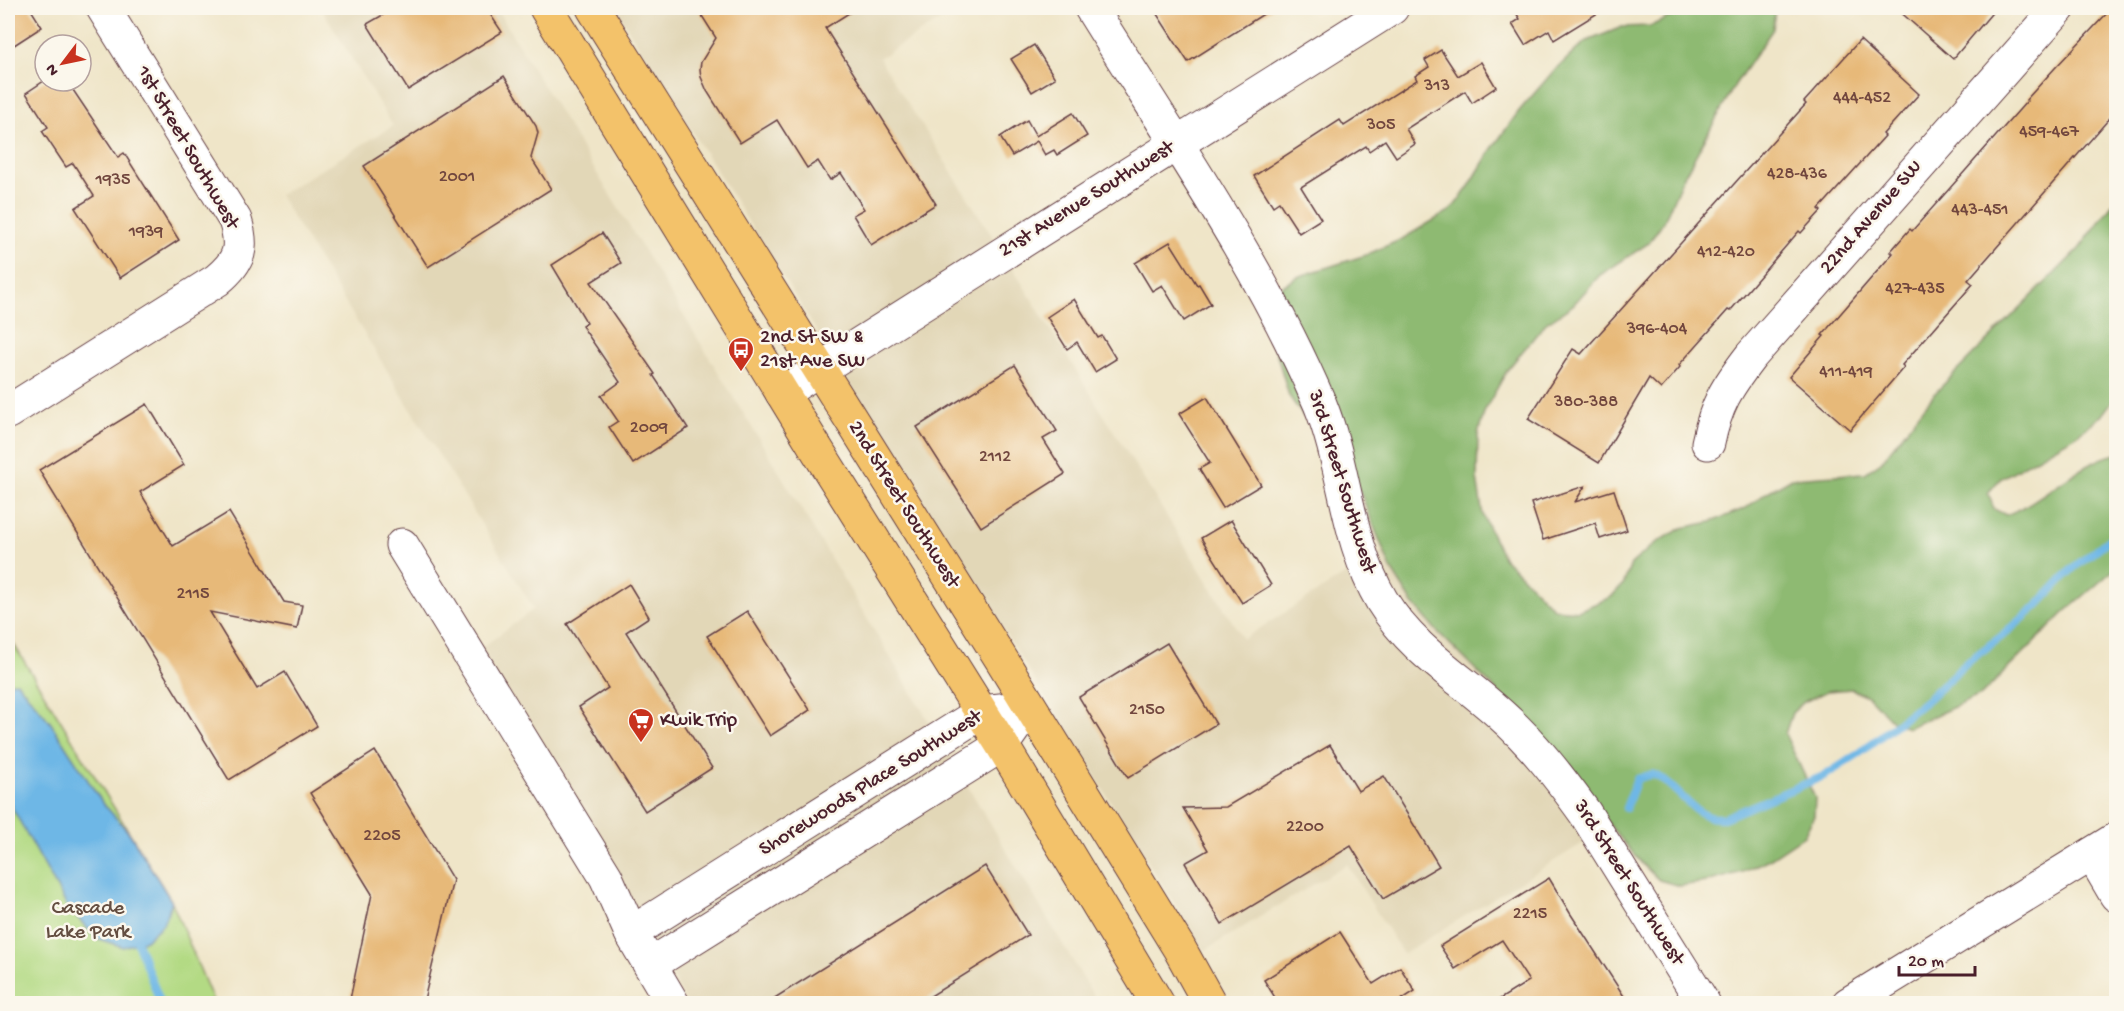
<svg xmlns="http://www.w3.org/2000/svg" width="2124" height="1011" viewBox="0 0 2124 1011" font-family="'Gochi Hand',sans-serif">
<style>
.built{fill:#e2d7b7}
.green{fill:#b3da84;stroke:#7e7c58;stroke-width:1.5}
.forest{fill:#8eba72;stroke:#6c6c4e;stroke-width:1.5}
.water{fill:#6eb7e6;stroke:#5c6b88;stroke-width:1.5}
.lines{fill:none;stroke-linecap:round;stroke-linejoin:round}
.stream{stroke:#6eb7e6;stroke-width:8}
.building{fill:#e7b979}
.minor-casing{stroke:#633d43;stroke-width:35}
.major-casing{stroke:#633d43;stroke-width:35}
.minor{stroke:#fff;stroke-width:33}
.major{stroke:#f3c26a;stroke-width:33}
.labels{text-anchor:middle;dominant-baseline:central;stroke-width:5;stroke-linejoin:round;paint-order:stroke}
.number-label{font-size:18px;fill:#71463e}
.street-label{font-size:21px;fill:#4a1f2b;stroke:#fbf7ec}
.poi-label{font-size:21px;fill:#4a1f2b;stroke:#fbf7ec;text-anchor:start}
.park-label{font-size:21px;fill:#644e41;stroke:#fbf7ec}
</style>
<rect width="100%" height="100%" fill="#fbf7ec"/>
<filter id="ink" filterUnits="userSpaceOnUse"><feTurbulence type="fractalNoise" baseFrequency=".0167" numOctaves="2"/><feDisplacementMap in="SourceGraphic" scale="12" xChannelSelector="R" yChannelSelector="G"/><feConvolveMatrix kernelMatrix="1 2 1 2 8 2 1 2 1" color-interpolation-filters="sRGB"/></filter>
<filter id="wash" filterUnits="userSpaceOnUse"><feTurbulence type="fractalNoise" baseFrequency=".008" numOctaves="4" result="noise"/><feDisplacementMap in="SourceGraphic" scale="24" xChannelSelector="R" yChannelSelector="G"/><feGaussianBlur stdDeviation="1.35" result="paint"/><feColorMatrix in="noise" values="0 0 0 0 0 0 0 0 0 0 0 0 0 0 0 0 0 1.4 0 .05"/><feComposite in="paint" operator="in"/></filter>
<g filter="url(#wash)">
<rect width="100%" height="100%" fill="#efe5c8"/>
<!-- built -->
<g class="built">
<path d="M321,8H496L773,462L1098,1003H687L480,649L534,609L279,195L393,126Z"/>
<path d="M615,8H960L879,58L1003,253L1243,639L1414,531L1598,834L1403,954L1347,864L1204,951Z"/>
</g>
<!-- green -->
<path class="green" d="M8,635L172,902L214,1003H8Z"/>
<!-- forest -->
<path class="forest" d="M1688,8H1775L1773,29L1736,83L1681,182L1665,219L1649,243L1600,275L1573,305L1545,324L1508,369L1485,410L1478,434L1477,478L1483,516L1503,557L1554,609L1578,611L1611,597L1624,583L1631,564L1654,544L1682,528L1711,522L1746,508L1766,493L1792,478L1865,473L1881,462L1936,392L2079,249L2116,199V396L2102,415L2077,435L2000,479L1988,493L1994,509L2006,515C2045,500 2077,463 2116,454V568L2065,612L1981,695L1907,728L1892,721L1869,697L1852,689L1827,691L1804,702L1792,713L1785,734L1815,798L1814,816L1804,836L1771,858L1742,872L1706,882L1680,886L1659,880L1642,864L1497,691L1435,629L1412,602L1391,569L1360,492L1321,427L1303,416L1289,396L1272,338L1278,289L1297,277L1366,255L1402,239L1451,210L1468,188L1491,150L1519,111L1551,74L1585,42L1622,27L1651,26Z"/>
<!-- water -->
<path class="water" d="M17,682L50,722L102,802L130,834L172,902L163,924L146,940L123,947L96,938L67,906L8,800V683Z"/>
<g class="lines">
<!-- stream -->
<g class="stream">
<path d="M1626,808L1637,779L1652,774C1674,782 1689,811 1710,817C1714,818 1720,818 1724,818L1826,775L1861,752L1929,698L1966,663L2002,636L2036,607L2072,569L2116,534"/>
<path d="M137,942L161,1004"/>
</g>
</g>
<g id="blocks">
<!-- building -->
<g class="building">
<path d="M8,8H30L42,27L8,49Z"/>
<path d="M395,8H486L502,32L408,90L367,24Z"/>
<path d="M697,8H857L825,28L936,204L871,245L853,215L864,209L841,173L830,180L818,161L807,168L777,120L740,143L707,91L701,77L700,69L701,62L716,38Z"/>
<path d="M1153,8H1273L1188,62Z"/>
<path d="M1513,8H1606L1554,40L1549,30L1525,45L1512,24L1520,19Z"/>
<path d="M1896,8H1996L1953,59Z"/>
<path d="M2112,8H2116V111L1968,280L1973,284L1902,365L1904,367L1850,430L1789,377L1824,336L1822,335L1893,253L1890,252L1910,229L1912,231L2027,101L2026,100L2055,68Z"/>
<path d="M1860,40L1919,94L1883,134L1885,136L1819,209L1821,211L1801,233L1799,231L1730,311L1728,310L1679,365L1680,367L1661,389L1649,378L1599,463L1528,419L1573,349L1581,354L1806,104L1804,102Z"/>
<path d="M1034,45L1055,78L1032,92L1011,59Z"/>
<path d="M1441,50L1458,76L1481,62L1496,87L1472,103L1465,91L1406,129L1415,144L1396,157L1385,140L1369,151L1366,146L1301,187L1321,219L1299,233L1279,202L1273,206L1254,176L1340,120L1344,126L1417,80L1415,76L1429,67L1425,60Z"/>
<path d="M504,76L536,126L538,133L531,158L551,189L428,267L364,166Z"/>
<path d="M44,81H67L118,157L124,153L179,240L120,278L75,208L94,196L73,163L66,167L42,131L48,127L26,93Z"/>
<path d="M1073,113L1087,136L1057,155L1054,150L1045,155L1037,141L1012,156L1000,137L1027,120L1036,136Z"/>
<path d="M602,233L621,263L591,282L655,374L653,375L688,428L633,464L609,427L618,421L601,396L620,382L582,326L587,323L552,265Z"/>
<path d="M1170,242L1197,285L1199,284L1211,304L1184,321L1162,285L1152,291L1135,263Z"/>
<path d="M1074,299L1098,338L1102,336L1116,359L1095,372L1077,342L1067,349L1047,317Z"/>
<path d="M1015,365L1057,431L1043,439L1065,474L981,527L917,427Z"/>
<path d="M1207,397L1261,485L1223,508L1199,469L1210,463L1179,414Z"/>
<path d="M147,404L184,465L140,492L173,546L229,512L284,602L302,605L297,629L210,612L257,689L285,672L317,726L229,780L39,470Z"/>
<path d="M1585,486L1575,502L1614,490L1627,530L1600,539L1595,523L1543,540L1531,503Z"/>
<path d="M1231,520L1271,585L1242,603L1201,538Z"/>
<path d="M629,584L649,617L626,632L712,768L645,811L579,707L608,688L567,624Z"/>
<path d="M747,611L810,710L770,736L707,636Z"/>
<path d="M1167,643L1216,724L1128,778L1079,697Z"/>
<path d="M1330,745L1358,791L1384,776L1439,866L1383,899L1351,846L1222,924L1185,863L1208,850L1183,808L1226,807Z"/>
<path d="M375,751L453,880L423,1004H349L372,894L310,793Z"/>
<path d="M985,866L1028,935L918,1004H765Z"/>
<path d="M1549,878L1570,913L1629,1004H1492L1529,981L1502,940L1455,969L1440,946Z"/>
<path d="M1340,932L1373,984L1400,967L1415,991L1395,1004H1279L1264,980Z"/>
</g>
</g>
</g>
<g filter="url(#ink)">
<use href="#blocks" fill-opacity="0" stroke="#633d43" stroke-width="1.5"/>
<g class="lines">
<defs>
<g id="minor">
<path d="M1091,8C1171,137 1260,264 1320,404C1346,468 1346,541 1382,601C1412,650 1459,677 1500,714C1533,743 1559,777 1585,813L1704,1004"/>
<path d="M782,393L1392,8"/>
<path d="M8,412L217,280C240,261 244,248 235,220L103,8"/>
<path d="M1708,443C1716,404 1727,387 1751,356L2059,8"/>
<path d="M402,545L606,877L631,933L673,1004"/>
<path d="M2092,854L2116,895"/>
<path d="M631,933L982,712L1010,709"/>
<path d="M650,965L1002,745L1029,707"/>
<path d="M1848,1004L2116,839"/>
</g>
<g id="major">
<path d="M546,8L814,445L1002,745L1158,1004"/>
<path d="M593,8L1003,662L1179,948L1210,1004"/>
</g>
</defs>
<!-- minor casing -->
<use href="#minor" class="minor-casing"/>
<!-- major casing -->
<use href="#major" class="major-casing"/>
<!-- minor -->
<use href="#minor" class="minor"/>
<!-- major -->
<use href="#major" class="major"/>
</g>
</g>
<!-- icons -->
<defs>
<symbol id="bus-pin" viewBox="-11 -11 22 30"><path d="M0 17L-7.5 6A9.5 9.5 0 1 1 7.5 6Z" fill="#c8321e" stroke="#fbf7ec"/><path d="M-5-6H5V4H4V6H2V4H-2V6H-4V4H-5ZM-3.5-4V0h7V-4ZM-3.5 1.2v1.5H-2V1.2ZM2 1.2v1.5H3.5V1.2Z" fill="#fff"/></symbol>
<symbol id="supermarket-pin" viewBox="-11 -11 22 30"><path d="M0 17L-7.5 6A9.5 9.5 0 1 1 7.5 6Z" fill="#c8321e" stroke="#fbf7ec"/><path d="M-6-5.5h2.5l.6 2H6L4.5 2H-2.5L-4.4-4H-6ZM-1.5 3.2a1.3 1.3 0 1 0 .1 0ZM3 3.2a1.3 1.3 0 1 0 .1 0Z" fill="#fff"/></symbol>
</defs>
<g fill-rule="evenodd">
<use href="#bus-pin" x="726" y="335" width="30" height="40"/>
<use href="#supermarket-pin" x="626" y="706" width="30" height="40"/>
</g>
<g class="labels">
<!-- number labels -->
<g class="number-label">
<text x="1437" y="86">313</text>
<text x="1862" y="98">444-452</text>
<text x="1381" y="125">305</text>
<text x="2049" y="132">459-467</text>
<text x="1797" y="174">428-436</text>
<text x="457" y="177">2001</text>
<text x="113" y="180">1935</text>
<text x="1980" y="210">443-451</text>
<text x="146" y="232">1939</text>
<text x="1726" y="252">412-420</text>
<text x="1915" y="289">427-435</text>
<text x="1657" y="329">396-404</text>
<text x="1846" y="372">411-419</text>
<text x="1586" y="402">380-388</text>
<text x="649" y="428">2009</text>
<text x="995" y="457">2112</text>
<text x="193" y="594">2115</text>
<text x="1147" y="710">2150</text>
<text x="1305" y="827">2200</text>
<text x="382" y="836">2205</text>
<text x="1530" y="914">2215</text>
</g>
<!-- street labels -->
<g class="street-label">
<text transform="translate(187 148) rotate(60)">1st Street Southwest</text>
<text transform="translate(1087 200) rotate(-32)">21st Avenue Southwest</text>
<text transform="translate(1872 218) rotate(-49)">22nd Avenue SW</text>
<text transform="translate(1341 482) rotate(73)">3rd Street Southwest</text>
<text transform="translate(903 505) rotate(58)">2nd Street Southwest</text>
<text transform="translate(871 784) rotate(-32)">Shorewoods Place Southwest</text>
<text transform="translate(1628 883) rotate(58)">3rd Street Southwest</text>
</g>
<!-- poi labels -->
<g class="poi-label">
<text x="760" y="338">2nd St SW &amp;<tspan x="760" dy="24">21st Ave SW</tspan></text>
<text x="660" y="721">Kwik Trip</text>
</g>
<!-- park labels -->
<g class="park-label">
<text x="88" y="909">Cascade<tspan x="88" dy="24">Lake Park</tspan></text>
</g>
</g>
<!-- margin -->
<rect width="2124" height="1011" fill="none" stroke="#fbf7ec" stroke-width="30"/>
<!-- north arrow -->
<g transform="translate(63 63) rotate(238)"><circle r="28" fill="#fbf7ec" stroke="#b4a19f" stroke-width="1.5"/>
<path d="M0-4.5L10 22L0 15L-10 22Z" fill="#c8321e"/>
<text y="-9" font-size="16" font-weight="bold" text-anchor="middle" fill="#4a1f2b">N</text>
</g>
<!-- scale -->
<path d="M1899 966v9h76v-9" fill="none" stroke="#4a1f2b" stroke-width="3"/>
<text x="1908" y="966" font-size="18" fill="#4a1f2b" stroke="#fbf7ec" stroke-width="4.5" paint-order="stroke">20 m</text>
</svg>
